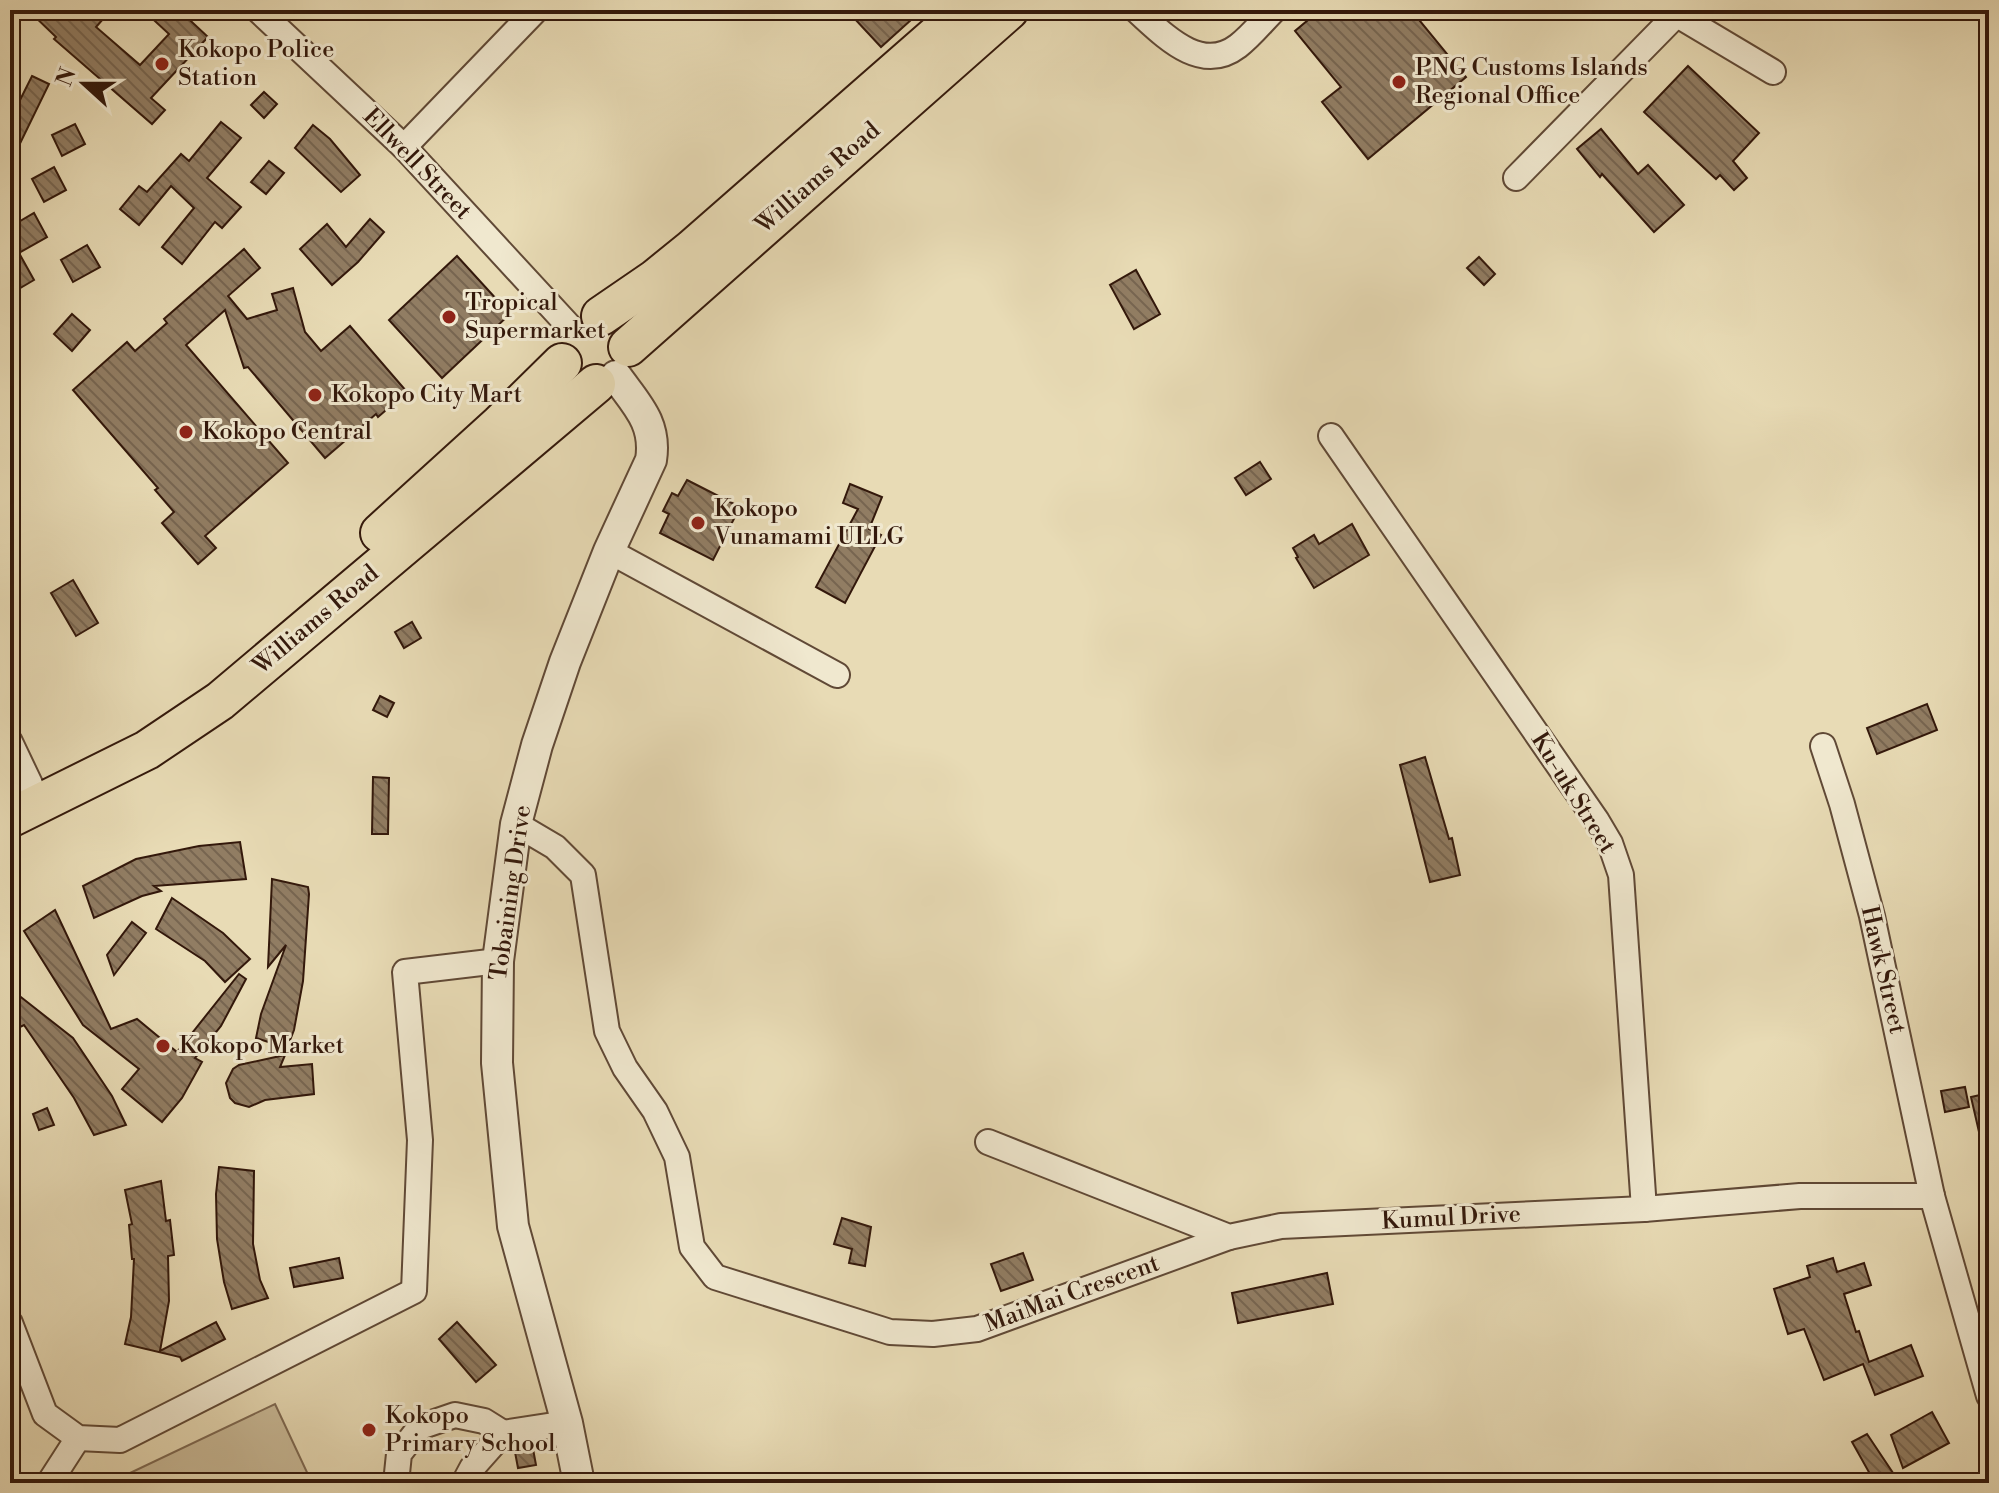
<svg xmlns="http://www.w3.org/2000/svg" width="1999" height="1493" viewBox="0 0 1999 1493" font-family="'Libre Bodoni',serif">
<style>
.pitch{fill:#c9ba98;stroke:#7e6952;stroke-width:2}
.building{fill:url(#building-back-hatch);stroke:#33180b;stroke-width:2}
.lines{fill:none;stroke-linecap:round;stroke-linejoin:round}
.minor-casing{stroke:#604936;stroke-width:28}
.tertiary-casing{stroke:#604936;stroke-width:34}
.primary-casing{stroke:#33180b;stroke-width:42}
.minor{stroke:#f0e8cf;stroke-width:24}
.tertiary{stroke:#f0e8cf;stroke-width:30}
.primary{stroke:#e8dbb5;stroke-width:38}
.poi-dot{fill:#8f2418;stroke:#f0e8cf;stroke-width:3}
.labels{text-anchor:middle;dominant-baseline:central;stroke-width:6;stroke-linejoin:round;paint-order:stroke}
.poi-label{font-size:24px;fill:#33180b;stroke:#f0e8cf;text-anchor:start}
.street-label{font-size:24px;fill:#33180b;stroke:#f0e8cf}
</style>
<defs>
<pattern id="building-back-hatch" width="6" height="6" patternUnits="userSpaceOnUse" patternTransform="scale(2)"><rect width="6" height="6" fill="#917d63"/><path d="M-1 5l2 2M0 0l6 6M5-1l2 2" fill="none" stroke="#776550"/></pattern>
</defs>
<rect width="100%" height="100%" fill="#e8dbb5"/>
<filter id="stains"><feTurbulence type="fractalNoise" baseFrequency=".0025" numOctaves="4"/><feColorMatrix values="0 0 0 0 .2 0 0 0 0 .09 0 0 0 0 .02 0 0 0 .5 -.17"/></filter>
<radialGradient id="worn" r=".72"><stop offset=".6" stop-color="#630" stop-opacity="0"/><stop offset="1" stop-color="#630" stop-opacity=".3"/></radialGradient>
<!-- pitch -->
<path class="pitch" d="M275,1404L312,1483H109Z"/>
<!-- building -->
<g class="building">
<path d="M28,10H111L96,27L140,65L169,34L143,10H179L208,37L151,98L165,110L152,124L54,39L56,37Z"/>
<path d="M863,10H922L881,47L854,18Z"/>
<path d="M1320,10H1411L1466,77L1368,159L1322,102L1341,87L1295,31Z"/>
<path d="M1688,66L1759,133L1733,161L1747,178L1734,190L1720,175L1716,179L1644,112Z"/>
<path d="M32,76L49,84L10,164V120Z"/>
<path d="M264,92L277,104L264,118L251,105Z"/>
<path d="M221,122L241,138L207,178L241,207L222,228L215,222L182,264L162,247L194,208L171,186L139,225L120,209L139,186L147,192L181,154L189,161Z"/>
<path d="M75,124L85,144L62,156L52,135Z"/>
<path d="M313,125L330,139L360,175L341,192L295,148Z"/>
<path d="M1601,129L1638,174L1648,165L1684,205L1654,232L1602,174L1600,177L1577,149Z"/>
<path d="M269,161L284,173L266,194L251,182Z"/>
<path d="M54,167L66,190L44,202L32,179Z"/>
<path d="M34,213L47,237L19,253L34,280L10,294V227Z"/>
<path d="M370,219L384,232L358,262L332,285L300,249L327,224L346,247Z"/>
<path d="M87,245L100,267L73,282L61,260Z"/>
<path d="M244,249L260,268L228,296L247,319L277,310L272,294L293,288L305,332L321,351L350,326L407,392L378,417L376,414L325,458L248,367L244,368L225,310L186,345L288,463L205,536L216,548L198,564L162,523L174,512L155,490L158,488L73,390L127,342L135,351L167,323L164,319Z"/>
<path d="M457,256L510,314L442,378L389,320Z"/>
<path d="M1479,257L1495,274L1484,285L1467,268Z"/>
<path d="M1136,270L1160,314L1134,329L1110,285Z"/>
<path d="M72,314L90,330L72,351L54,334Z"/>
<path d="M1260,462L1271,479L1246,495L1235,478Z"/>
<path d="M687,480L740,507L713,560L660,533L669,514L663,511L672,493L678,496Z"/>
<path d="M850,484L882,497L869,529L881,535L845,603L816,587L858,509L843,503Z"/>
<path d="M1352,524L1369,555L1314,588L1296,558L1298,557L1293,548L1314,535L1319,544Z"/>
<path d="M73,580L98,623L76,636L51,593Z"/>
<path d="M412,622L421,638L404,648L395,632Z"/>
<path d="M380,696L394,703L387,717L373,710Z"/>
<path d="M1927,704L1937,730L1877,754L1867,728Z"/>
<path d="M1425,757L1449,839L1452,838L1460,875L1430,882L1400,765Z"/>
<path d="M373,777L389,778L388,834H372Z"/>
<path d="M240,842L246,879L154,886L161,891L142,896L94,918L83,886L136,859L199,846Z"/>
<path d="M272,879L308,887L309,894L303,981L294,1030L287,1048L256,1038L261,1014L286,945L268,967Z"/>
<path d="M172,898L223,933L250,959L225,982L205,961L156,929Z"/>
<path d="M55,910L111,1029L137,1019L177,1052L239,974L246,979L221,1026L195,1058L202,1062L182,1098L162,1122L122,1089L139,1069L83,1025L24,931Z"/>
<path d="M132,922L146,933L114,975L107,955Z"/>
<path d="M17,994L73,1038L112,1096L126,1125L94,1135L74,1098L24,1025L10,1032V1004Z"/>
<path d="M285,1055L280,1067L312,1064L314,1094L265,1100L249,1107L235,1103L230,1098L226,1083L233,1069L239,1065Z"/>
<path d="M1965,1087L1969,1107L1945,1112L1941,1091Z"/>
<path d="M1989,1093V1145H1982L1971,1097Z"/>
<path d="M47,1108L54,1125L39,1130L33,1114Z"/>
<path d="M219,1167L254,1171L253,1244L260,1280L268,1298L232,1309L224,1282L217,1239L216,1194Z"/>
<path d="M161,1181L166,1221L170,1220L174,1255L168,1256L169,1301L160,1351L216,1322L225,1339L182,1361L180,1357L125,1344L131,1317L134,1259H132L129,1225L132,1224L125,1190Z"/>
<path d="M842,1218L871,1227L865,1266L849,1263L852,1249L834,1244Z"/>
<path d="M1023,1253L1033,1280L1001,1291L991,1264Z"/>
<path d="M339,1258L343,1278L294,1287L290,1268Z"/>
<path d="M1833,1258L1837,1272L1864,1263L1871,1285L1844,1294L1856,1332L1859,1331L1869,1362L1911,1345L1923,1376L1875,1395L1863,1364L1824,1380L1804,1329L1788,1334L1774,1289L1810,1277L1807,1266Z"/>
<path d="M1327,1273L1333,1304L1238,1323L1232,1293Z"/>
<path d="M457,1322L496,1365L476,1382L439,1339Z"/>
<path d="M1932,1412L1949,1443L1903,1468L1891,1435Z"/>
<path d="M1867,1434L1893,1473L1875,1483L1852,1442Z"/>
<path d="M533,1449L536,1465L518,1468L515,1452Z"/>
</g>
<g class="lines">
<defs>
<g id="minor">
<path d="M258,10L404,147L569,326"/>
<path d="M1136,10C1163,34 1200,75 1238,46C1251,36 1262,22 1274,10"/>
<path d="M1669,10L1773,72"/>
<path d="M404,147L536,10"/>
<path d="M1516,178L1676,15"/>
<path d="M1331,436L1597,821L1610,843L1621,875L1644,1209"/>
<path d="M609,551L837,675"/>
<path d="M10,742L30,784"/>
<path d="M1823,746L1842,804L1872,916L1932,1196L1989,1396"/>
<path d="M516,824L555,847L583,875L607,1031L625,1068L655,1111L677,1157L692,1247L715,1277L890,1332L933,1334L977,1329L1229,1237"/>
<path d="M988,1142L1229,1237L1281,1226L1644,1209L1800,1196H1932"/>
<path d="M10,1323L45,1414L78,1438L120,1440L414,1291L420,1140L405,972L498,961"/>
<path d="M49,1483L78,1438"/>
<path d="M396,1483L399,1454L420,1427L455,1415L484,1421L503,1433"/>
<path d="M464,1483L472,1468L503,1433L567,1423"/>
</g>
<path id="tertiary" d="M579,1483L567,1423L513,1226L497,1063L498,961L516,824L537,745L565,662L609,551L651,460C657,423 636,404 616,376"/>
<g id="primary">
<path d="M601,316L655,279L692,249L965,10"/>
<path d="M628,347L1009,10"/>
<path d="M380,533L500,424L562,363"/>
<path d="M10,818L147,750L220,701L596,384"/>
</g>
</defs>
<!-- minor casing -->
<use href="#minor" class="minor-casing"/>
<!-- tertiary casing -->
<use href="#tertiary" class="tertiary-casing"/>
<!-- primary casing -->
<use href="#primary" class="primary-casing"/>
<!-- minor -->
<use href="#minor" class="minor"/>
<!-- tertiary -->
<use href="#tertiary" class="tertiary"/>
<!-- primary -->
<use href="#primary" class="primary"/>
</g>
<!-- markers -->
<g class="poi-dot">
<circle cx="162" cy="64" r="8"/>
<circle cx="1399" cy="82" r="8"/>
<circle cx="449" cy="317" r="8"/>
<circle cx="315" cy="395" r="8"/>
<circle cx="186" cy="432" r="8"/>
<circle cx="698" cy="523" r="8"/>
<circle cx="163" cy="1046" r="8"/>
<circle cx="369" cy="1430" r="8"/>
</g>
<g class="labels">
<!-- poi labels -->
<g class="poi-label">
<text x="178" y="50">Kokopo Police<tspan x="178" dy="28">Station</tspan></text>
<text x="1415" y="68">PNG Customs Islands<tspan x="1415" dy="28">Regional Office</tspan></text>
<text x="465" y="303">Tropical<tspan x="465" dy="28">Supermarket</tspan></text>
<text x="331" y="395">Kokopo City Mart</text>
<text x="202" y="432">Kokopo Central</text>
<text x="714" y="509">Kokopo<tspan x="714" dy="28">Vunamami ULLG</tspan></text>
<text x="179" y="1046">Kokopo Market</text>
<text x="385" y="1416">Kokopo<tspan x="385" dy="28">Primary School</tspan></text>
</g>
<!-- street labels -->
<g class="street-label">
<text transform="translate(417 164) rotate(46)">Ellwell Street</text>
<text transform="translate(818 178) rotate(-41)">Williams Road</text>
<text transform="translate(316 620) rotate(-40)">Williams Road</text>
<text transform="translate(1573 793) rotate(58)">Ku-uk Street</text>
<text transform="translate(511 893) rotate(-82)">Tobaining Drive</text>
<text transform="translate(1883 970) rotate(77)">Hawk Street</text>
<text transform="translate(1451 1218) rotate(-3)">Kumul Drive</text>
<text transform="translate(1072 1294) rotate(-20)">MaiMai Crescent</text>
</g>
</g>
<!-- margin -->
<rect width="1999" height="1493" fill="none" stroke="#e8dbb5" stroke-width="40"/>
<rect x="12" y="12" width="1975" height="1469" fill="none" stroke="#33180b" stroke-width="4"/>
<rect x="20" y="20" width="1959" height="1453" fill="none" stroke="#33180b" stroke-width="2"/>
<!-- north arrow -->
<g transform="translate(84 84) rotate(291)" stroke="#f0e8cf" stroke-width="6" paint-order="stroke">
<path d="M0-6L14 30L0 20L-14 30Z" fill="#33180b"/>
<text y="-12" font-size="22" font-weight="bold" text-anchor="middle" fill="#33180b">N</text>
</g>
<rect width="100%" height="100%" filter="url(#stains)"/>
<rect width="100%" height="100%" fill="url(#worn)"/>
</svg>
